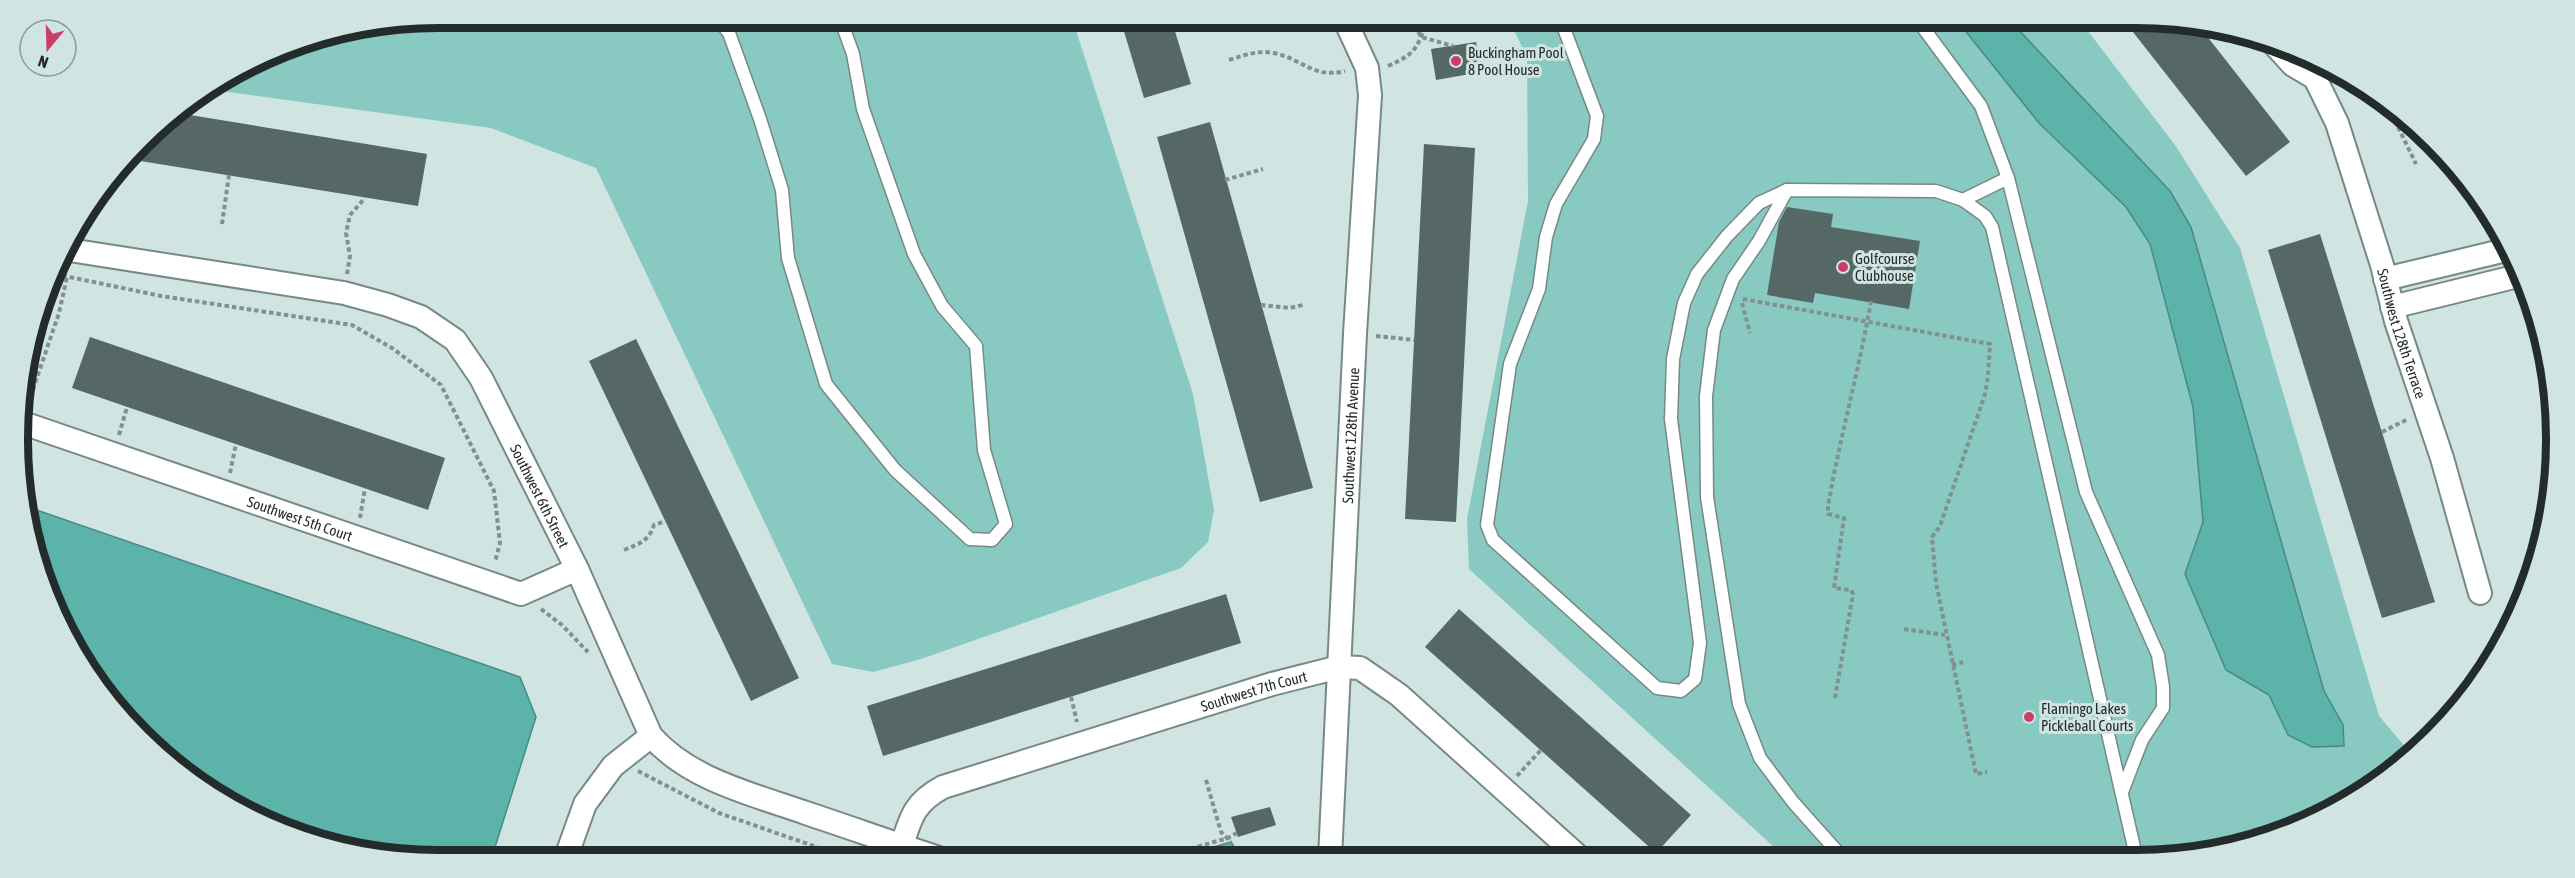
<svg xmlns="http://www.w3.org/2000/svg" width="2575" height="878" viewBox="0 0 2575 878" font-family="'Asap Condensed',sans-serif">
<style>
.green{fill:#88c9c1}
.water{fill:#5bb3aa;stroke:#4a8a84;stroke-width:1.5}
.building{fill:#566866}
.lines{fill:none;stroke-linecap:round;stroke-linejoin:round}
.lane-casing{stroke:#778987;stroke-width:15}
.street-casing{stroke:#778987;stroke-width:26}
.path{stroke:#82918f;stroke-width:4;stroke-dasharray:4.5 3;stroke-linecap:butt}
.lane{stroke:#fff;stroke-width:12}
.street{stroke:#fff;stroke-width:22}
.poi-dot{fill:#cc3e68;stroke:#d0e4e2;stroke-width:2}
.labels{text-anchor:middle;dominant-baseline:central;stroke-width:6;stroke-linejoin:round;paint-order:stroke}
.poi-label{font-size:15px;fill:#242c2b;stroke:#d0e4e2;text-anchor:start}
.street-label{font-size:15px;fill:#242c2b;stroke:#d0e4e2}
.rim{fill:none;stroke:#242c2b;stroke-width:8}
</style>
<rect width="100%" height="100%" fill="#d0e4e2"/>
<!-- green -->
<g class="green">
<path d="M439,18H1072L1193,394L1214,510L1208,542L1181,568L921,659L873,672L832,664L596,168L491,128L214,90L278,50L357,26Z"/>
<path d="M1508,18H2078L2175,145L2240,248L2379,716L2413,756L2322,817L2191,856L1785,857L1469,569L1467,519L1528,201L1527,57Z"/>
</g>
<!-- water -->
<g class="water">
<path d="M1955,18H2012L2016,27L2170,191L2191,227L2324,691L2343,725L2344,746L2312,747L2288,735L2269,695L2226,670L2185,574L2203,522L2193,407L2150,244L2126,207L2039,123Z"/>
<path d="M25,506L520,677L536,717L491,860H439L330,846L205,789L141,736L89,673L32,548Z"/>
<path d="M1231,842L1238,853L1266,858H1200V851Z"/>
</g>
<!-- building -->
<g class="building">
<path d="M1120,18H1171L1191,84L1144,98Z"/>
<path d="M2122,18L2199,26L2290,142L2246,176Z"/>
<path d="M1476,42L1481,72L1436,80L1431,49Z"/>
<path d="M178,113L427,154L418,206L128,159L161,123Z"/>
<path d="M1210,122L1313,488L1260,502L1157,137Z"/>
<path d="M1424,144L1475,148L1456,522L1405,519Z"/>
<path d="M1787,207L1833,214L1831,227L1920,241L1909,309L1815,293L1813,303L1767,295L1779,222Z"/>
<path d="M2320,234L2435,602L2382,618L2268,250Z"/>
<path d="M90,337L445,458L428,510L72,388Z"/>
<path d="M636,339L799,678L751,701L589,361Z"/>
<path d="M1226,594L1241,643L883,756L867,706Z"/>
<path d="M1459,609L1691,815L1656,853L1425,647Z"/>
<path d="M1270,807L1276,825L1238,837L1231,817Z"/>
</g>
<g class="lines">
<defs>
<g id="lane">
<path d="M717,18L729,33L760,119L782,190L788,258L826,384L895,470L970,539L992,540L1006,524L984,450L976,346L942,306L914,254L863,109L853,54L840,18"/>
<path d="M1560,18L1597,116L1594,139L1556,204L1546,237L1539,289L1510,364L1487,525L1493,540L1657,688L1681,691L1695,679L1700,643L1671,419L1673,359L1684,303L1697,274L1727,236L1759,203L1787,190"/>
<path d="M1916,18L1981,106L2008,178"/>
<path d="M1963,200L2008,178L2086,492L2158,655L2163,687V708L2142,740L2122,792"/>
<path d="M1842,857L1793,802L1760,758L1739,704L1707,497L1706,396L1714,330L1733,279L1759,241L1787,190L1936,191L1963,200L1985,216L1992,227L2136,856"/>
</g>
<g id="street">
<path id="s1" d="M2272,42L2293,65L2315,78L2337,123L2382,265L2396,321L2442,458L2480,593"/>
<path id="s2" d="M63,249L344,293L388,305L421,317L455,340L481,378L577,569L651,736C690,780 752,794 806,813C851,828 896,844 942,859"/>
<path d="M2385,279L2510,249"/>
<path d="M2392,307L2522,275"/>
<path id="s3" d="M20,422L521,594L577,569"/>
<path id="s4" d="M902,845C911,816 915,802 943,787L1272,684L1339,667L1360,668L1399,695L1580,858"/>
<path id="s5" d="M1330,858L1355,334L1370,95L1367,68L1344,18"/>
<path d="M565,860L585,804L613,766L651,736"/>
</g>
</defs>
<!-- lane casing -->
<use href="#lane" class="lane-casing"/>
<!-- street casing -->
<use href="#street" class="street-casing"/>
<!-- path -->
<g class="path">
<path d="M1412,18L1421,37L1453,46"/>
<path d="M1229,60C1245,55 1258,50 1274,53C1302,59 1314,79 1345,71"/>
<path d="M1388,66C1412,55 1417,51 1425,25"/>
<path d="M2336,77L2344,75"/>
<path d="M2385,100L2416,164"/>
<path d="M1225,180L1263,169"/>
<path d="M222,224L229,175"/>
<path d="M55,274L161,296L352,325L392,348L441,385L494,491L500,543L495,562"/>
<path d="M347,274L350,256L346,233L350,215L365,198"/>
<path d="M1743,299L1990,344L1988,376L1985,394L1940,526L1932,537L1936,583L1976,774L1987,772"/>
<path d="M1742,303L1750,333"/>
<path d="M1261,305L1290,308L1303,305"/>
<path d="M1376,336L1414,340"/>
<path d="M28,404L59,313L67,277"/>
<path d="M2382,432L2408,419"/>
<path d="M119,435L127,407"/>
<path d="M230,473L236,444"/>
<path d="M360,518L365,488"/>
<path d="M624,550C639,544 649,541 654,525L666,521"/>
<path d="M541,609L562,625L588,652"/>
<path d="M1904,629L1945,635"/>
<path d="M1952,665L1963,662"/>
<path d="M1071,697L1077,722"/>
<path d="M1835,698L1853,594L1851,590L1834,588L1844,518L1828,514V506C1840,437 1859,370 1871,301"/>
<path d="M638,771L719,813L851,859"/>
<path d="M1517,776L1541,750"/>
<path d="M1206,780L1221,832L1231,842"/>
<path d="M1192,858L1193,848L1228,838L1237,833"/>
</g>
<!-- lane -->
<use href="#lane" class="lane"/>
<!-- street -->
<use href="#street" class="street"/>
</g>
<!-- markers -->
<g class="poi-dot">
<circle cx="1456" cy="61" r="6"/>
<circle cx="1843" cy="267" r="6"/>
<circle cx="2029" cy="717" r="6"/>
</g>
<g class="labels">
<!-- poi labels -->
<g class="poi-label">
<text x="1468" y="52">Buckingham Pool<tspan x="1468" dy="17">8 Pool House</tspan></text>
<text x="1855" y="258">Golfcourse<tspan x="1855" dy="17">Clubhouse</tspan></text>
<text x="2041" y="708">Flamingo Lakes<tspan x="2041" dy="17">Pickleball Courts</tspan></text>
</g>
<!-- street labels -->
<g class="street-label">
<text stroke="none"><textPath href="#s1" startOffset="327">Southwest 128th Terrace</textPath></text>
<text stroke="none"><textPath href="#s5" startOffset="423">Southwest 128th Avenue</textPath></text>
<text stroke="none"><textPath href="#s2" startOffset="584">Southwest 6th Street</textPath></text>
<text stroke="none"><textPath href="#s3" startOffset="296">Southwest 5th Court</textPath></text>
<text stroke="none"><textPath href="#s4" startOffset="399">Southwest 7th Court</textPath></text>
</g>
</g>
<!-- crop -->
<path d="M0 0H2575V878H0ZM438 28H2136A410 410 0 0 1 2546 438V440A410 410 0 0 1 2136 850H438A410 410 0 0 1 28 440V438A410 410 0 0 1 438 28Z" fill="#d0e4e2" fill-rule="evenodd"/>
<path class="rim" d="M438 28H2136A410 410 0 0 1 2546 438V440A410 410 0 0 1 2136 850H438A410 410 0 0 1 28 440V438A410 410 0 0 1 438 28Z"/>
<!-- north arrow -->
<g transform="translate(48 48) rotate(199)"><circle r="28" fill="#d0e4e2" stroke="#8b9a99" stroke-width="1.5"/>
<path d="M0-4.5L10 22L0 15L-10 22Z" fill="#cc3e68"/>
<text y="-9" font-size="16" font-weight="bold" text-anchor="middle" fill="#242c2b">N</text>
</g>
</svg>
